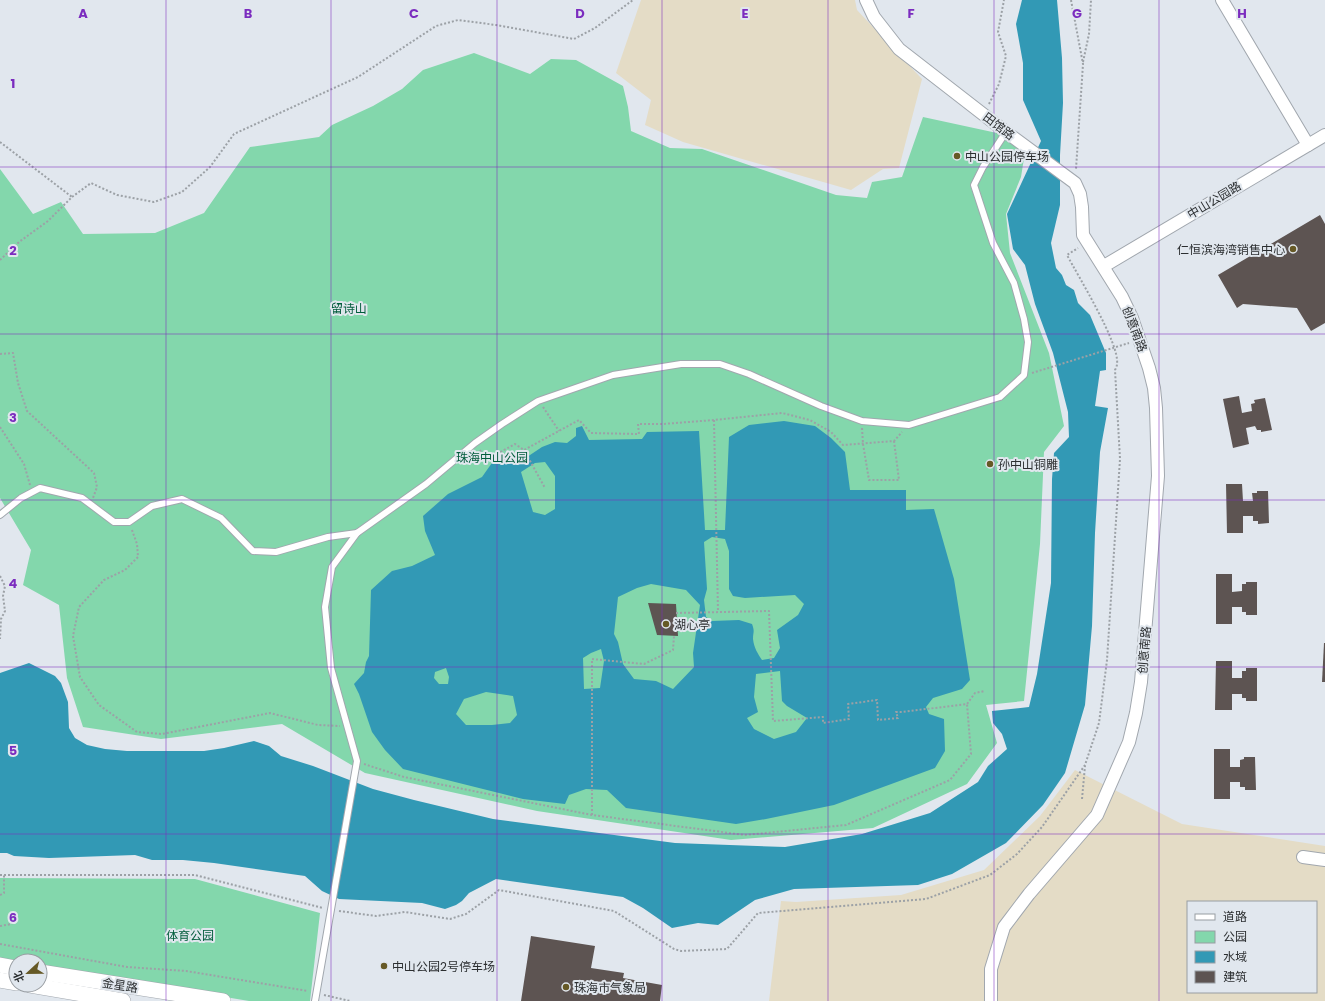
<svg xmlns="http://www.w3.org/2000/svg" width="1325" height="1001" viewBox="0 0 1325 1001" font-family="Poppins,'Noto Sans SC',sans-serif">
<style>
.industrial{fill:#e4dcc6;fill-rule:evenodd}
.green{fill:#83d7ac}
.water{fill:#3299b5;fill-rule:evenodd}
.building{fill:#5d5452}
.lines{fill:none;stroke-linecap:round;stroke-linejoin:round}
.service-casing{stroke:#a1a7ae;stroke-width:8}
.minor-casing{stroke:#a1a7ae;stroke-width:14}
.tertiary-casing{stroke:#a1a7ae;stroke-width:16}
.path{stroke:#9ca1a6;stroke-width:2;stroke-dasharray:2 2;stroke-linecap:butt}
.service{stroke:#fff;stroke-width:6}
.minor{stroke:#fff;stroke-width:12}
.tertiary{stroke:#fff;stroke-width:15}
.grid{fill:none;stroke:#7b2cbf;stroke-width:1;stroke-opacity:0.55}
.poi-dot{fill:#665926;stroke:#e1e7ee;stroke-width:1.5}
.labels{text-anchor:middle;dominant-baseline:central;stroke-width:4;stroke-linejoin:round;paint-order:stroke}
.street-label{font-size:12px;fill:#2b2e30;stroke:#e1e7ee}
.poi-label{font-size:12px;fill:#2b2e30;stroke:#e1e7ee;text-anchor:start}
.park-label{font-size:12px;fill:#005b3b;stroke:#e1e7ee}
.grid-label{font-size:13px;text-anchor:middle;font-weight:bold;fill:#7b2cbf;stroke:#e1e7ee;stroke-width:4;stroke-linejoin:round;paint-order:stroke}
</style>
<rect width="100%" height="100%" fill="#e1e7ee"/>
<!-- industrial -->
<g class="industrial">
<path d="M641,0H855L857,10L922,79L899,168L883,169L851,190L683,142L645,125L651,100L616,73Z"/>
<path d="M1075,770L1182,824L1325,846V1001H769L781,901L796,902L901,895L984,870L1040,816ZM1188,902H1316V992H1188Z"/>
</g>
<!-- green -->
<g class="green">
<path d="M474,53L530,74L551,59L576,60L623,86L628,107L631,131L670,148L702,149L836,195L867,198L872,182L902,177L923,117L997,133L1025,152L1021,177L1006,214L1010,253L1049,353L1064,426L1044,452L1040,544L1024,701L986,705L997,743L967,784L873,828L731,840L537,811L365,773L282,724L161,739L83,727L67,678L59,605L23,585L31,550L0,498V169L33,214L61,202L83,234L155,233L204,213L250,147L319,137L332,125L373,106L402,89L423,70Z"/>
<path d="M0,878L195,879L320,913L310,1001H249L40,966V961L0,960Z"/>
</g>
<!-- water -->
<g class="water">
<path d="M1022,0H1057L1062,58L1063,103L1060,155V205L1051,243L1056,268L1062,275L1066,285L1074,290L1078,303L1090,315L1106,353V370L1100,371L1095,406L1108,408L1100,452L1095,533L1092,626L1085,705L1065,773L1043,805L1006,843L952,874L918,885L794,889L755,900L718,925L698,923L672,928L643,908L623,897L496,879L469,893L462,901L456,905L445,909L422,903L339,899L322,891L305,876L214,863L183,860H152L135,855L49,858L14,856L7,853H0V673L29,663L55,676L61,683L68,702L69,728L75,738L87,745L105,749L127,751H204L224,748L254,741L269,746L281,756L313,766L373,789L414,800L493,819L675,843L785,847L862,834L930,813L978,782L988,766L1007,749L1002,734L993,723L992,711L1029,707L1037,674L1051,583L1052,479L1054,453L1069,437L1068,412L1053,353L1035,304L1025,265L1013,249L1007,214L1041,141L1023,100V63L1016,24Z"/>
<path d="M784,421L815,426L831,438L845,452L850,490H906V510L934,509L954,579L970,680L962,689L933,698L926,707L929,714L944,719L945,751L935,768L834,805L766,819L736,824L626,808L607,790L586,789L569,795L565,804L523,799L403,769L385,750L372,732L359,694L354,684L364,673L366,662L369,656L371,590L392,571L412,566L435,555L425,531L423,516L448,494L482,477L494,460L515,459L527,457L542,447L555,442L567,443L576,436V428L582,426L589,440L642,439L647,432L699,431L705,530H725L729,437L749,425ZM545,462L555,476V509L545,515L533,512L521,472L535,463ZM712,537L725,539L729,551V589L733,596L745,598L795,595L804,604L798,615L777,630L780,648L774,658L762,660C758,654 754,648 753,639C753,632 755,632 752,624L739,620L712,621L706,617L704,600L707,589L704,542ZM651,584L686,590L700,605L693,653L694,667L673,689L656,681L634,679L623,664L618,642L614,634L618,597L637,588ZM601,649L604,661L600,688L584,689L583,658L591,653ZM446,668L449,677L448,684H439L434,678L435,672ZM780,671L782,701L787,706L807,718L796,732L774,739L754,729L747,718L758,712L754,697L756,674ZM486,692L513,696L517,715L510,723L492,725H466L456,714L464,699Z"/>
</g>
<!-- building -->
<g class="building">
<path d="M1320,215L1325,224V323L1311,331L1297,308L1243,304L1237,308L1218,275Z"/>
<path d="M1239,396L1242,413L1252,411L1251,404L1255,403L1254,400L1265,398L1272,430L1261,432V430H1257L1255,426L1246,428L1249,444L1233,448L1223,399Z"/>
<path d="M1226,484H1242L1243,501H1253L1252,493H1257V491H1268L1269,523L1258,524V521H1253V516H1243V533H1227Z"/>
<path d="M1216,574H1232V592L1242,591V584H1246V582H1257V615H1246V612H1242V607H1232V624H1216Z"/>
<path d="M648,603L676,604L678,636L657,635Z"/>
<path d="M1324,643H1325V682H1322Z"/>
<path d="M1216,661H1232V678H1242V671H1246V668H1257V701H1246V698H1242V694H1232V710H1215Z"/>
<path d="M1214,749H1230V767H1240V760L1244,759V757H1255L1256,790H1245V787H1240V782H1230V799H1214Z"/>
<path d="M531,936L595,946L591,968L624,973L623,978L662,985L660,1001H521Z"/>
</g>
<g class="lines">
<defs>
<g id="service">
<path d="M0,515L21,498L40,488L82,498L114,522H129L152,506L182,499L221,518L253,551L276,552L328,537L357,533L426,484L475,443L502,424L538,401L613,375L681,364H720L749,374L821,406L862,421L909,425L1000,397L1024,375L1028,342L1024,319L1014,283L993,243L974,185L983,167L1006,132"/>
<path d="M315,1001L357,761L331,668L325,607L332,567L357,533"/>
</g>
<g id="minor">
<path d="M866,0L874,17L899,49L1006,132L1075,183L1080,194L1082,207L1083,235L1122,297L1132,318L1149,368L1154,388L1156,408L1158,476L1141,682L1136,713L1129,742L1097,815L1029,894L1004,927L991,969V1001"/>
<path d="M1222,0L1308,145"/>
<path d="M1104,266L1325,135"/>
<path d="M1303,857L1325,860"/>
</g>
<g id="tertiary">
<path d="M0,965L16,968"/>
<path d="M40,972L223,1001"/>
<path d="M0,980L16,983"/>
<path d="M30,985L123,1001"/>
</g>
</defs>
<!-- service casing -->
<use href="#service" class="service-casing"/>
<!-- minor casing -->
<use href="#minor" class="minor-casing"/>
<!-- tertiary casing -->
<use href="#tertiary" class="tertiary-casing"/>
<!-- path -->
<g class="path">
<path d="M1071,0L1083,64L1076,169"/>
<path d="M1083,62L1089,34L1091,0"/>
<path d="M989,104L999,84L1006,56L998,32L1004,0"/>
<path d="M0,142L72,197"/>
<path d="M0,260L19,242L48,221L72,197L91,183L117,195L154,202L182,192L210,167L234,134L358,77L436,26L458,20L496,25L574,39L595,28L633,0"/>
<path d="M0,354L13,353L18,383L27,411L94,473L97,487L93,498"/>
<path d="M1032,373L1129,343"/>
<path d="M543,407L559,431"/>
<path d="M714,420L718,612"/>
<path d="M0,427L24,464L30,485"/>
<path d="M862,428L863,444L869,480H899L894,441"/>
<path d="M480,450L486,460L515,444L524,450L579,420L591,433L639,434L638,424H663L714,420L782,413L810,420L831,432L843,445L894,441L902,432"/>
<path d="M524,450L545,488"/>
<path d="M132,530L137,544L138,557L125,570L104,580L79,607L73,636L80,677L99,705L137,732L162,734L270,713L318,725L340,726"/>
<path d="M0,576L5,586L3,596L5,611L1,619L0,639"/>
<path d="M676,613L769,611L773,721L823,717V723L849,719L848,704L877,700L878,720L898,718L896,712H902L967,704L975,693L985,691"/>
<path d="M364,764L404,777L592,815L745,835L846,825L950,780L971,754L967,704"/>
<path d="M1082,799L1085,766"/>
<path d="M592,815V659L644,664L673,650L674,636"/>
<path d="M0,875H195L323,908"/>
<path d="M0,895L4,893V875"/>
<path d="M339,911L376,916L405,912L450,919L466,914L499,890L614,911L674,949L681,951L727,949L758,913L926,899L990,875L1017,854L1042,827L1085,765L1099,723L1107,660L1120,459L1115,370C1116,368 1117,366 1117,364C1120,344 1078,276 1067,255L1078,248"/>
<path d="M0,926L12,924"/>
<path d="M0,944L127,967L186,971L308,991"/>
<path d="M324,995L350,1001"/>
</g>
<!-- service -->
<use href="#service" class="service"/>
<!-- minor -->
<use href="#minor" class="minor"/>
<!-- tertiary -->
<use href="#tertiary" class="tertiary"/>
</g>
<!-- grid -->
<path class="grid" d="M166,0V1001M331,0V1001M497,0V1001M662,0V1001M828,0V1001M994,0V1001M1159,0V1001M0,167H1325M0,334H1325M0,500H1325M0,667H1325M0,834H1325"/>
<!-- markers -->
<g class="poi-dot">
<circle cx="957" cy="156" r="4"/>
<circle cx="1293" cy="249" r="4"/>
<circle cx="990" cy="464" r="4"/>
<circle cx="666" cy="624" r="4"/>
<circle cx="384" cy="966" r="4"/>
<circle cx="566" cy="987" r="4"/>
</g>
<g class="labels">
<!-- street labels -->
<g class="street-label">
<text transform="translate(999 126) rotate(37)">田馆路</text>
<text transform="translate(1214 200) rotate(-31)">中山公园路</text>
<text transform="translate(1135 329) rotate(69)">创意南路</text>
<text transform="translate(1144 650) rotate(-85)">创意南路</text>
<text transform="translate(120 985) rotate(9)">金星路</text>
</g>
<!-- poi labels -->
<g class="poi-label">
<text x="965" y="156">中山公园停车场</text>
<text x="1285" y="249" text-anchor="end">仁恒滨海湾销售中心</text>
<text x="998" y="464">孙中山铜雕</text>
<text x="674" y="624">湖心亭</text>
<text x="392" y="966">中山公园2号停车场</text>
<text x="574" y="987">珠海市气象局</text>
</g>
<!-- park labels -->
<g class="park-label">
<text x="349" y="308">留诗山</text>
<text x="492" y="457">珠海中山公园</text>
<text x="190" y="935">体育公园</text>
</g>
</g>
<g class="grid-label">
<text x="83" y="18">A</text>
<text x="248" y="18">B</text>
<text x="414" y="18">C</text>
<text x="580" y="18">D</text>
<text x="745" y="18">E</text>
<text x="911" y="18">F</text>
<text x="1077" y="18">G</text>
<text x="1242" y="18">H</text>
<text x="13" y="88">1</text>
<text x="13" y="255">2</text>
<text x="13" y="422">3</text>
<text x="13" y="588">4</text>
<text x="13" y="755">5</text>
<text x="13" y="922">6</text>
</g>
<!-- legend -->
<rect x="1187" y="901" width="130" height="92" fill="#e1e7ee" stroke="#989da2"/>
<rect x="1195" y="914" width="20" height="6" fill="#ffffff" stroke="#989da2"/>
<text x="1223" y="921" font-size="12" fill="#2b2e30">道路</text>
<rect x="1195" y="931" width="20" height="12" fill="#83d7ac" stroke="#989da2"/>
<text x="1223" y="941" font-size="12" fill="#2b2e30">公园</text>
<rect x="1195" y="951" width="20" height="12" fill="#3299b5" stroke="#989da2"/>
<text x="1223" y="961" font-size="12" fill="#2b2e30">水域</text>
<rect x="1195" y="971" width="20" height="12" fill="#5d5452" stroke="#989da2"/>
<text x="1223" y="981" font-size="12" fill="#2b2e30">建筑</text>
<!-- north arrow -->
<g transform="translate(28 973) rotate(248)"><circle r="19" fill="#e1e7ee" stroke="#989da2"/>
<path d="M0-3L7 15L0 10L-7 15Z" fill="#665926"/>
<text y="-6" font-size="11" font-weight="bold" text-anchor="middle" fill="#2b2e30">北</text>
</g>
</svg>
